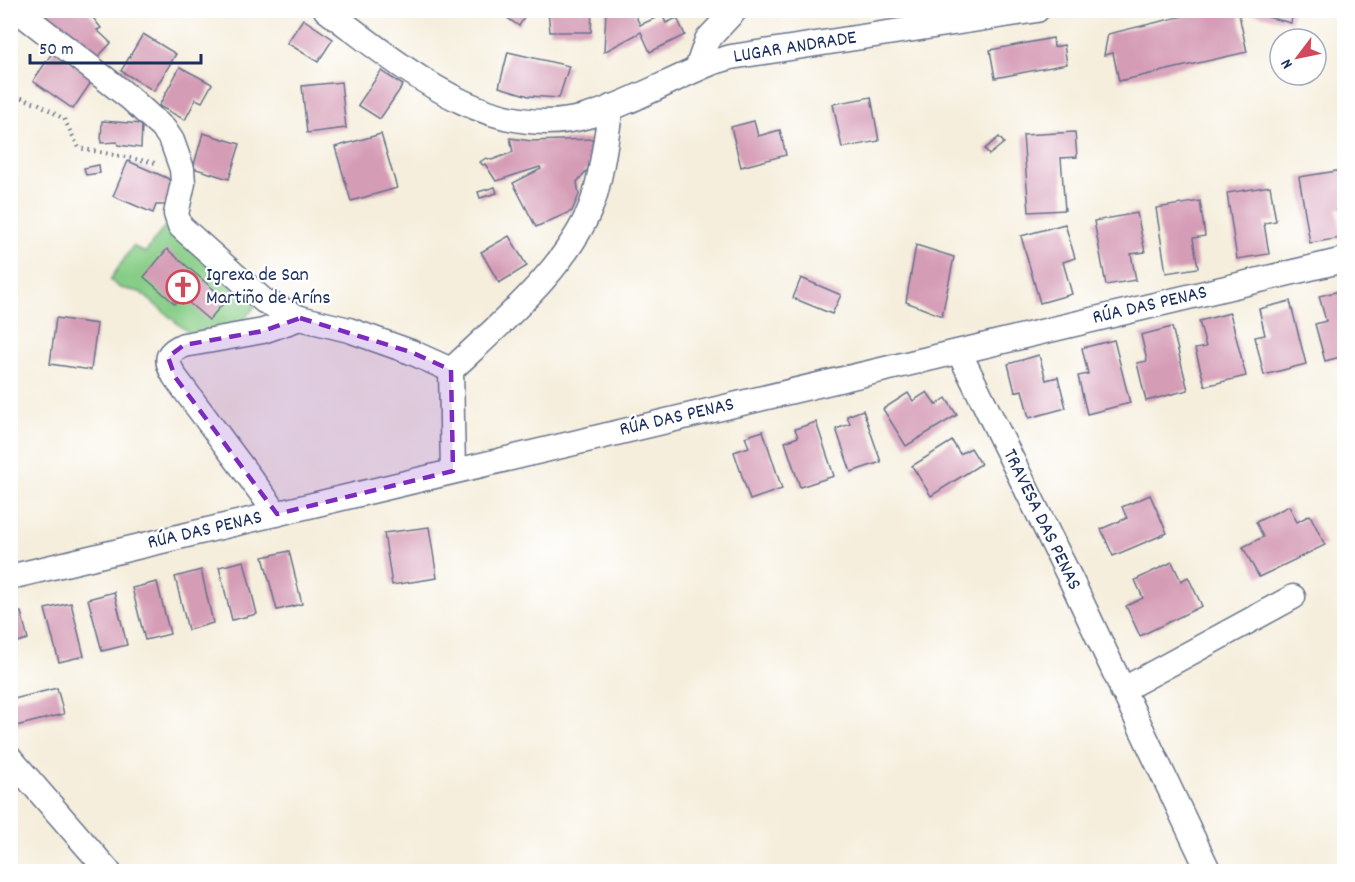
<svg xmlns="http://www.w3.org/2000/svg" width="1355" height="882" viewBox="0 0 1355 882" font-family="Dekko,sans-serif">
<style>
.green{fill:#88cd87;stroke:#527e72;stroke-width:1.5}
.building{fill:#d59cb6}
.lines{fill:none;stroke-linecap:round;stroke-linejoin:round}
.minor-casing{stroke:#67728a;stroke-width:27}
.path{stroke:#67728a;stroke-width:4;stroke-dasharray:1.5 4.5;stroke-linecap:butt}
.minor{stroke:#fff;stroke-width:24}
.marked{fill:#7b2cbf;fill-opacity:0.2;stroke:#7b2cbf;stroke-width:4.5;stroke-dasharray:12 8;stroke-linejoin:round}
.labels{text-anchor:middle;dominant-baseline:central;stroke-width:4.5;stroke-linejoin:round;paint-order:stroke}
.street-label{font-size:20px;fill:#1b2f5e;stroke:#fff}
.poi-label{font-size:20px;fill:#1b2f5e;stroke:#fff;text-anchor:start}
</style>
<rect width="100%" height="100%" fill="#fff"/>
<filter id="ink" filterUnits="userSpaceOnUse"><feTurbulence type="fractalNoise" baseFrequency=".0167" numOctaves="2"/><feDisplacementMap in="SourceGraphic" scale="12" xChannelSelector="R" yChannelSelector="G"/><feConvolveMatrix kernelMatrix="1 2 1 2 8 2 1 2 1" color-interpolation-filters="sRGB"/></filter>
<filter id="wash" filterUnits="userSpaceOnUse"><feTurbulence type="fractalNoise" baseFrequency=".008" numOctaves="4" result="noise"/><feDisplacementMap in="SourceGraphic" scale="24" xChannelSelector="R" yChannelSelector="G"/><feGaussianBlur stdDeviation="1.35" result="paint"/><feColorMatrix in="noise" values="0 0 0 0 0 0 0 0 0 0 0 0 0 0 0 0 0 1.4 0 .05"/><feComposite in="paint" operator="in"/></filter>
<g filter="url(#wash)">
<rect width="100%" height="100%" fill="#f5eedc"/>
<!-- green -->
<path class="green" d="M165,226L256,305L237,328L195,338L140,292L120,288L110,280L133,246L145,253Z"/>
<g id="blocks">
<!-- building -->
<g class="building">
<path d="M33,10H87L101,28L97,30L111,43L94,61Z"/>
<path d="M496,10H529L519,26Z"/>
<path d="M548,10H592L591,32H550Z"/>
<path d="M606,10H633L640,25L662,15L666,23L677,18L685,35L650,52L641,32L604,52Z"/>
<path d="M1208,10H1238L1247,52L1119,81L1113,53L1104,55L1108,34Z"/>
<path d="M1240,10H1293L1291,23Z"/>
<path d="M303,19L333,39L318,62L287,43Z"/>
<path d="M143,34L176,54L154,91L121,71Z"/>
<path d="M1053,38L1054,47L1064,45L1067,64L995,78L990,50Z"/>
<path d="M54,50L94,78L73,109L33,81Z"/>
<path d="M508,52L569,66L559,98L529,96L499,87Z"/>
<path d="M180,67L212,84L202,102L196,99L185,120L159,106Z"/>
<path d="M381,71L403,85L380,119L358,105Z"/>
<path d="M341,82L346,128L307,133L302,86Z"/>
<path d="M871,97L879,141L842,148L833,104Z"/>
<path d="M102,121L142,124L141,148L118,145L117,142L101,143Z"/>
<path d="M754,121L758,136L780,130L786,155L741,167L731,127Z"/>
<path d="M1075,132L1077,157L1061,158L1065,210L1029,212L1023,135Z"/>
<path d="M203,133L240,144L229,179L193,168Z"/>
<path d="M381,134L397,188L351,201L335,147Z"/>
<path d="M999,137L1004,143L989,155L985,149Z"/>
<path d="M510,138L531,141L594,139L589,168L577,182L579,195L572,211L536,227L513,183L541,169L540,167L496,181L485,164L483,165L480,162L486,158L492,160L513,152Z"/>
<path d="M128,161L167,178L176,187L169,205H156L153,213L113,196Z"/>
<path d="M99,165L100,173L86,175L84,168Z"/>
<path d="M1343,170L1344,208L1337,209L1342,238L1310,243L1299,177Z"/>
<path d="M1270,186L1276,221L1264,223L1269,254L1237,259L1227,193Z"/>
<path d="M495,187L497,193L480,198L478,192Z"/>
<path d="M1200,201L1205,236L1193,238L1198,268L1166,273L1156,208Z"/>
<path d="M1137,213L1145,252L1131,254L1136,280L1106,285L1094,221Z"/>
<path d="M1065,224L1075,258L1063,262L1072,294L1040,303L1021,236Z"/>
<path d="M509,236L527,266L499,283L481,252Z"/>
<path d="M916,245L954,257L942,316L906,302Z"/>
<path d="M167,249L226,300L209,320L181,296L175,304L144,277Z"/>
<path d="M801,278L841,295L832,314L793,298Z"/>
<path d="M1344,290V356L1325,361L1315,324L1326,321L1319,296Z"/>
<path d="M1290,301L1306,364L1264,375L1255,337L1265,335L1259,309Z"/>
<path d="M1230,313L1246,376L1205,386L1195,349L1206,347L1199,321Z"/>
<path d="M56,318L97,324L91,370L50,364Z"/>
<path d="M1172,327L1188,390L1146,401L1137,363L1147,361L1141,335Z"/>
<path d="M1114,340L1130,403L1087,414L1078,376L1088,374L1082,348Z"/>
<path d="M1039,355L1046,380L1058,377L1066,408L1029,418L1022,390L1015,392L1008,364Z"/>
<path d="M927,392L936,405L946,398L957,415L906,446L883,409L908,393L913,401Z"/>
<path d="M863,410L881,462L851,472L836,429L850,424L847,416Z"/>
<path d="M816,422L834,476L800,487L785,442L798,437L795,429Z"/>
<path d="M763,431L782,489L750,500L734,452L749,447L745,437Z"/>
<path d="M952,441L960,454L971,448L981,464L931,496L912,466Z"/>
<path d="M1150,495L1167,533L1113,556L1101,529L1127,518L1122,507Z"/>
<path d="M1289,506L1297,522L1310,515L1325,545L1259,577L1243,547L1263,537L1256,522Z"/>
<path d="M429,527L437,578L392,585L384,533Z"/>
<path d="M289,551L302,604L277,610L263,557Z"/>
<path d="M244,561L257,614L232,620L219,567Z"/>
<path d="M1172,562L1181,581L1188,577L1202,606L1140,636L1126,606L1143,598L1135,580Z"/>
<path d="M201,570L213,623L188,630L175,577Z"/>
<path d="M157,582L170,634L145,640L132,588Z"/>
<path d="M114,592L127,645L102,651L88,599Z"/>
<path d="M71,603L84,656L59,662L45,609Z"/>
<path d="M21,612L28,639L10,644V614Z"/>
<path d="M57,688L64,714L16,726L10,700Z"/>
</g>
</g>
</g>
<g filter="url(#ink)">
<use href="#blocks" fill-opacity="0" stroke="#67728a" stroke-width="1.5"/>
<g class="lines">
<defs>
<g id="minor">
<path d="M17,10L130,98L164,129L172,141L182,169L183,183L176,214L180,226L264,301L300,318L349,330L411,352L451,370"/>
<path d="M326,10C400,64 488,145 588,116C631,103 672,79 714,62L731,57L1037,10"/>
<path d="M697,69L707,40L735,10"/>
<path d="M959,352L1072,582L1209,872"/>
<path d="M453,471L451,370C499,325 574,262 594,198C603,169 606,136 611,107"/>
<path d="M277,514L175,377C165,360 165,353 184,345L263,331L300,318"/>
<path d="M10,577L1344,260"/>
<path d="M1122,690L1293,597"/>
<path d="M10,758L109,872"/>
</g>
</defs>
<!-- minor casing -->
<use href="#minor" class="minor-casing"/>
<!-- path -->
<path class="path" d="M10,94L39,104L64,119L79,148L156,163"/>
<!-- minor -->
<use href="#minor" class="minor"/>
</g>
</g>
<!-- marked area -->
<path class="marked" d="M300,318L411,352L451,370L453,471L277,514L175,377L168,357L184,345L263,331Z"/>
<!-- icons -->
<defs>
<symbol id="church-ring" viewBox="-11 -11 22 22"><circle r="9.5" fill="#fff" stroke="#d1495b" stroke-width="1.5"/><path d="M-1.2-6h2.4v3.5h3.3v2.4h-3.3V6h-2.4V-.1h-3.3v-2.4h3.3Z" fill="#d1495b"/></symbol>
</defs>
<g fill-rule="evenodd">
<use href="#church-ring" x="164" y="268" width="38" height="38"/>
</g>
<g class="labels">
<!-- street labels -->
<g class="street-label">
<text transform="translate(795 48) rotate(-9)">LUGAR ANDRADE</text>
<text transform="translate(1150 306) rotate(-13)">RÚA DAS PENAS</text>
<text transform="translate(677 418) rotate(-13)">RÚA DAS PENAS</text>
<text transform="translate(1041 520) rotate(64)">TRAVESA DAS PENAS</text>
<text transform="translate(205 531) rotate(-13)">RÚA DAS PENAS</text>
</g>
<!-- poi labels -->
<g class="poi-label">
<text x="206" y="276">Igrexa de San<tspan x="206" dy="23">Martiño de Aríns</tspan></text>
</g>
</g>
<!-- margin -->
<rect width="1355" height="882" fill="none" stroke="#fff" stroke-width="36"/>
<!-- north arrow -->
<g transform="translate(1298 57) rotate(238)"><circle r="28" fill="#ffffff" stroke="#a4acbf" stroke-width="1.5"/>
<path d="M0-4.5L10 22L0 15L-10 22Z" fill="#d1495b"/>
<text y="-9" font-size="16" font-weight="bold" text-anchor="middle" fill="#1b2f5e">N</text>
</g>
<!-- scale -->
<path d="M30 54v9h171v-9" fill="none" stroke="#1b2f5e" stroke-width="3"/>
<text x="39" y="54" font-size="18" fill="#1b2f5e" stroke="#ffffff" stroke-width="4.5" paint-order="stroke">50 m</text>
</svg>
